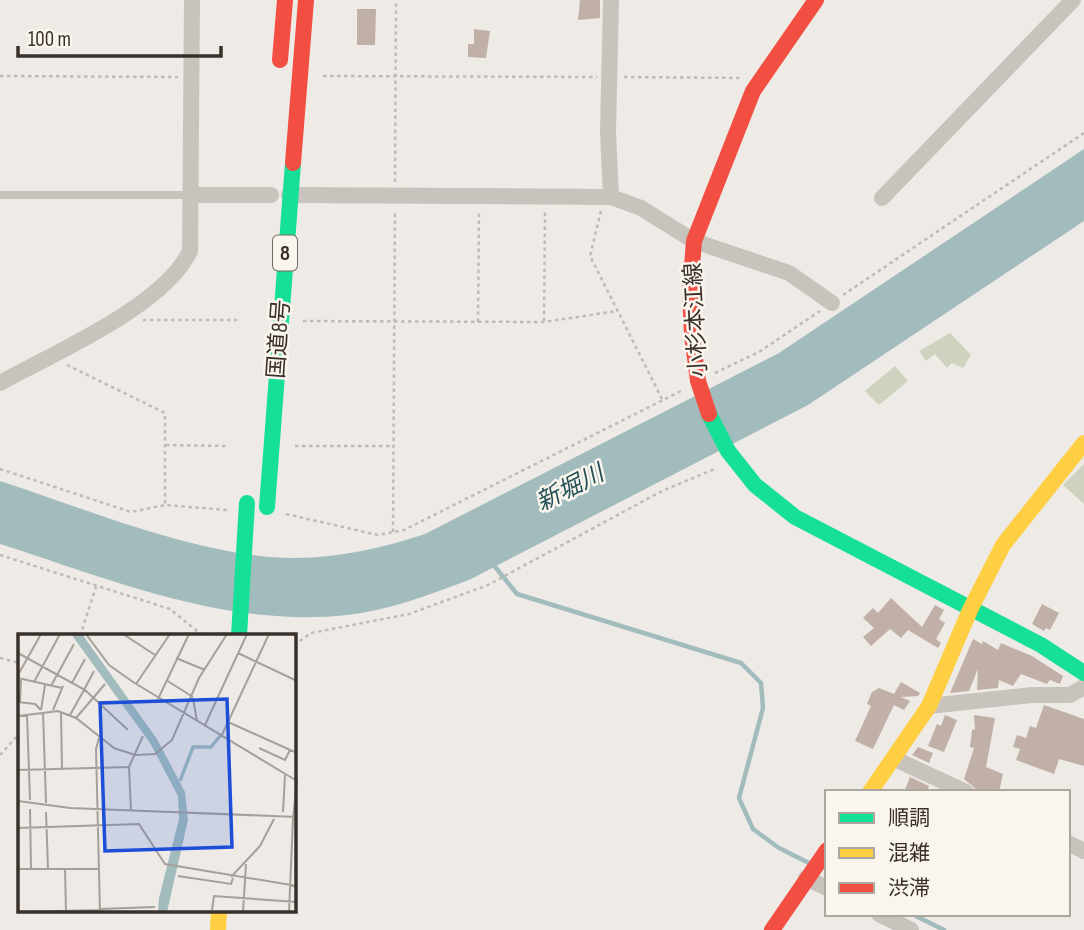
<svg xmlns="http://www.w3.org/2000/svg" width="1084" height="930" viewBox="0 0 1084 930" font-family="'Sofia Sans Condensed','Noto Sans JP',sans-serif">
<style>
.green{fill:#ced3c0}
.water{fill:#a2bcbe}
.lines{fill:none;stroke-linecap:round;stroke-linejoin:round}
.stream{stroke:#a2bcbe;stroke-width:4.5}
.building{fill:#c1b0a7}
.path{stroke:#c0bbb6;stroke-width:2.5;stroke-dasharray:3.5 3.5;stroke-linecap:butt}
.lane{stroke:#c8c3bd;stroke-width:8}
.street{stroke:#c8c3bd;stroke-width:16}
.fast{stroke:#16e098;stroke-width:16}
.slow{stroke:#ffcf43;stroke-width:16}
.jam{stroke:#f24e42;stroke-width:16}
.fast-bridge{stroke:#16e098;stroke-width:16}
.labels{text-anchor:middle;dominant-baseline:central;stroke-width:5;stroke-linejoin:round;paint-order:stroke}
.shield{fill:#faf5ed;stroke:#736b65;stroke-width:2}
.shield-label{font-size:21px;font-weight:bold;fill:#39302b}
.street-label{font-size:23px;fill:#39302b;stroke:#faf5ed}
.water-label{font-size:24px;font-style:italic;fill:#235158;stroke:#faf5ed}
.inset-river{fill:none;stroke:#a2bcbe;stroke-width:3.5}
.inset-road{fill:none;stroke:#a6a09b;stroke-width:2}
.view{fill:#1d4ed8;fill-opacity:0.15;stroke:#1d4ed8;stroke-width:3.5}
.inset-edge{fill:none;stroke:#39302b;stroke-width:3.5}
</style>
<rect width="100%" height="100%" fill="#eeeae5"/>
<!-- green -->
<g class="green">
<path d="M950,333L971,355L963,368L952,363L947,368L935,354L926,361L919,351Z"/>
<path d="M895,366L908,381L879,405L865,391Z"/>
<path d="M1084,464V504L1063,485Z"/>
</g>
<!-- water -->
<path class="water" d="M1084,149V221L808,405L469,580C429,595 390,610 347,615C226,628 113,580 0,544V481C90,510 199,557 294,558C339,558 382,548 425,534L779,353Z"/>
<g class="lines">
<!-- stream -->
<g class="stream">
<path d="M492,563L517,594L741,663L761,683L763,708L739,798L753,829L779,848L809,863"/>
<path d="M912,914L944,930"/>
</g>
</g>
<!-- building -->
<g class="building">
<path d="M580,0H600V18L578,20Z"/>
<path d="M357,9H376L375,45H357Z"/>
<path d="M474,29L490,31L486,58L468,57V44H474Z"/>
<path d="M891,598L922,627L935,605L944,610L939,619L945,623L936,639L941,643L938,648L908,630L901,638L890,629L871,646L863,637L874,628L863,618L873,608L878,613Z"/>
<path d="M1042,604L1059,613L1050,630L1046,628L1044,631L1032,624Z"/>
<path d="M973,639L982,644L983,641L998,650L1001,643L1032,656L1063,676L1060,684L1050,680L1047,684L1021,674L1013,686L999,680L998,688L977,690L978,669L969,691L950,693Z"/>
<path d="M901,682L920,693L918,696L901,697L910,701L904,710L894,705L873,749L855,741L871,706L867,704L872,692L879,688L894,694Z"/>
<path d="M1044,705L1084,719V766L1059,759L1054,774L1016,760L1020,749L1013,747L1017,735L1026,738L1030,726L1036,728Z"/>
<path d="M945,715L957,720L944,752L928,746L937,724L941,726Z"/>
<path d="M974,715L995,718L986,767L1003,774L999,792L976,789L964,779L974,748L970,747L972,730L975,729Z"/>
<path d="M918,747L933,753L929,763L912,755Z"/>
<path d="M910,777L929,786L927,792H904Z"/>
</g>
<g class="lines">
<!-- path -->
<g class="path">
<path d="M0,76L178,77"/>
<path d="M323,76L597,77"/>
<path d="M624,77L740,78"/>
<path d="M395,182L396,0"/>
<path d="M601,211L590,256L663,401"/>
<path d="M843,295L1084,133"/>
<path d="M143,320H237"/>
<path d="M303,321L544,322L617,311"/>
<path d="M544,321L545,212"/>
<path d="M478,322L479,211"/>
<path d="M67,365L165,413V504"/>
<path d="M715,373L759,352L820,311"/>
<path d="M166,445L229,446"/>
<path d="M295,446H393"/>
<path d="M0,469L131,512L165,505L227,510"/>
<path d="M286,514L378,535L404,530L681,391"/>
<path d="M393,532L395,210"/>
<path d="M0,555L170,609L203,636"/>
<path d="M80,636L96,587"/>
<path d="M294,645L311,633L409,614L488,585L662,491L717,468"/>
<path d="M0,658L19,663"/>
<path d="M0,755L19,734"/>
</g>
<!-- lane -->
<path class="lane" d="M0,195H191"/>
<!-- street -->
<g class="street">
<path d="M191,195H271"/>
<path d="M289,195L611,197L641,208L694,241L789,273L832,303"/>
<path d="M611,197L608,132L611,0"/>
<path d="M882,198L1073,0"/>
<path d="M0,383C54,353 164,306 190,251L192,0"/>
<path d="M929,706L1032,695H1070L1084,687"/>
<path d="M895,759L966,792"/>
<path d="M1068,843L1084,851"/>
<path d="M806,878L827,888"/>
<path d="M879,914L911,930"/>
</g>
<!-- fast -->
<g class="fast">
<path d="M709,414L728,451L755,485L795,517L1041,645L1084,673"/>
<path d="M267,507L293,163"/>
</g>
<!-- slow -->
<g class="slow">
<path d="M870,792L929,706L970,610L1003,545L1084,443"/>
<path d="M218,930L219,911"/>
</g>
<!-- jam -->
<g class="jam">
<path d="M280,60L285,0"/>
<path d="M293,163L306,0"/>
<path d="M709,414L698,381L692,335L690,291L694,241L753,91L816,0"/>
<path d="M772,930L827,850"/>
</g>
<!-- fast-bridge -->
<path class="fast-bridge" d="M239,636L247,503"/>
</g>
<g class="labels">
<!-- shield labels -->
<rect class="shield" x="273" y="235.5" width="24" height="35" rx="5"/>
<g class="shield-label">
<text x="285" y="253">8</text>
</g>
<!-- street labels -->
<g class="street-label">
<text transform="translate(696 320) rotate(-93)">小杉本江線</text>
<text transform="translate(279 339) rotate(-86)">国道8号</text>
</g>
<!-- water labels -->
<g class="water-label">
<text transform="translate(570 488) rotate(-27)">新堀川</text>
</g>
</g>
<!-- overview -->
<g transform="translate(18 634)">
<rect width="278" height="278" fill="#eeeae5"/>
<path d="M53,0H64L139,105L167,158L170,186L149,278H140L141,264L161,185L160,162L132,109Z" fill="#a2bcbe"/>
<path class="inset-river" d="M162,147L175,113H193L202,102"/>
<path class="inset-road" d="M68,0L91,31L115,48L279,147M105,0L137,21M0,19L67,56L110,96M220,19L279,47M158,24L187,36M0,41L23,0M0,44L44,54M148,46L175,63M16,48L42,0M54,49L67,25M118,50L152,0M33,52L56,10M66,56L76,37M175,64L179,87M140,65L171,0M0,68L17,70L23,76M2,68L3,46M23,76L27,51M35,76L45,52M25,78L28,169M43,78L44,135M9,80L12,166M52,81L66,56M0,82L40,77L58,84L96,114L117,121L137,120L154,106L181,44L209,0M58,84L87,50M210,88L279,119M187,91L229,0M203,103L251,0M81,104L78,115L82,278M241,114L267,126L272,116M0,136L111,133M0,167L52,174L279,183M12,175L13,234M113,177L111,133L125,102M28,178L30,234M265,178L267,141M275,185L279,146M0,194L121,190L147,230L279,252M47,234L48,278M0,235H81M160,242L213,250L215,244M213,243L242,212L256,185M82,275L137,273M194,276L196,262L279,268M0,278L82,276M225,278L228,230M271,278L275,185"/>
<path class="view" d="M209,65L214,213L87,217L82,69Z"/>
<rect width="278" height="278" class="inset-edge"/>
</g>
<!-- legend -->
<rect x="825" y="790" width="245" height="126" fill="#faf5ed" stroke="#ada69f" stroke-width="2"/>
<rect x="839" y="813" width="35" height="10" fill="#16e098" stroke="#ada69f" stroke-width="2"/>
<text x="888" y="825" font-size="21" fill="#39302b">順調</text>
<rect x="839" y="848" width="35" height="10" fill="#ffcf43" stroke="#ada69f" stroke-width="2"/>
<text x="888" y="860" font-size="21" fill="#39302b">混雑</text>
<rect x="839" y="883" width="35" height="10" fill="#f24e42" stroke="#ada69f" stroke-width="2"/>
<text x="888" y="895" font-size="21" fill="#39302b">渋滞</text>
<!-- scale -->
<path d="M18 46v10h203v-10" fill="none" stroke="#39302b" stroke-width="3.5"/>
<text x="28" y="46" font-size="21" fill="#39302b" stroke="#faf5ed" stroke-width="5" paint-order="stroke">100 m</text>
</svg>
